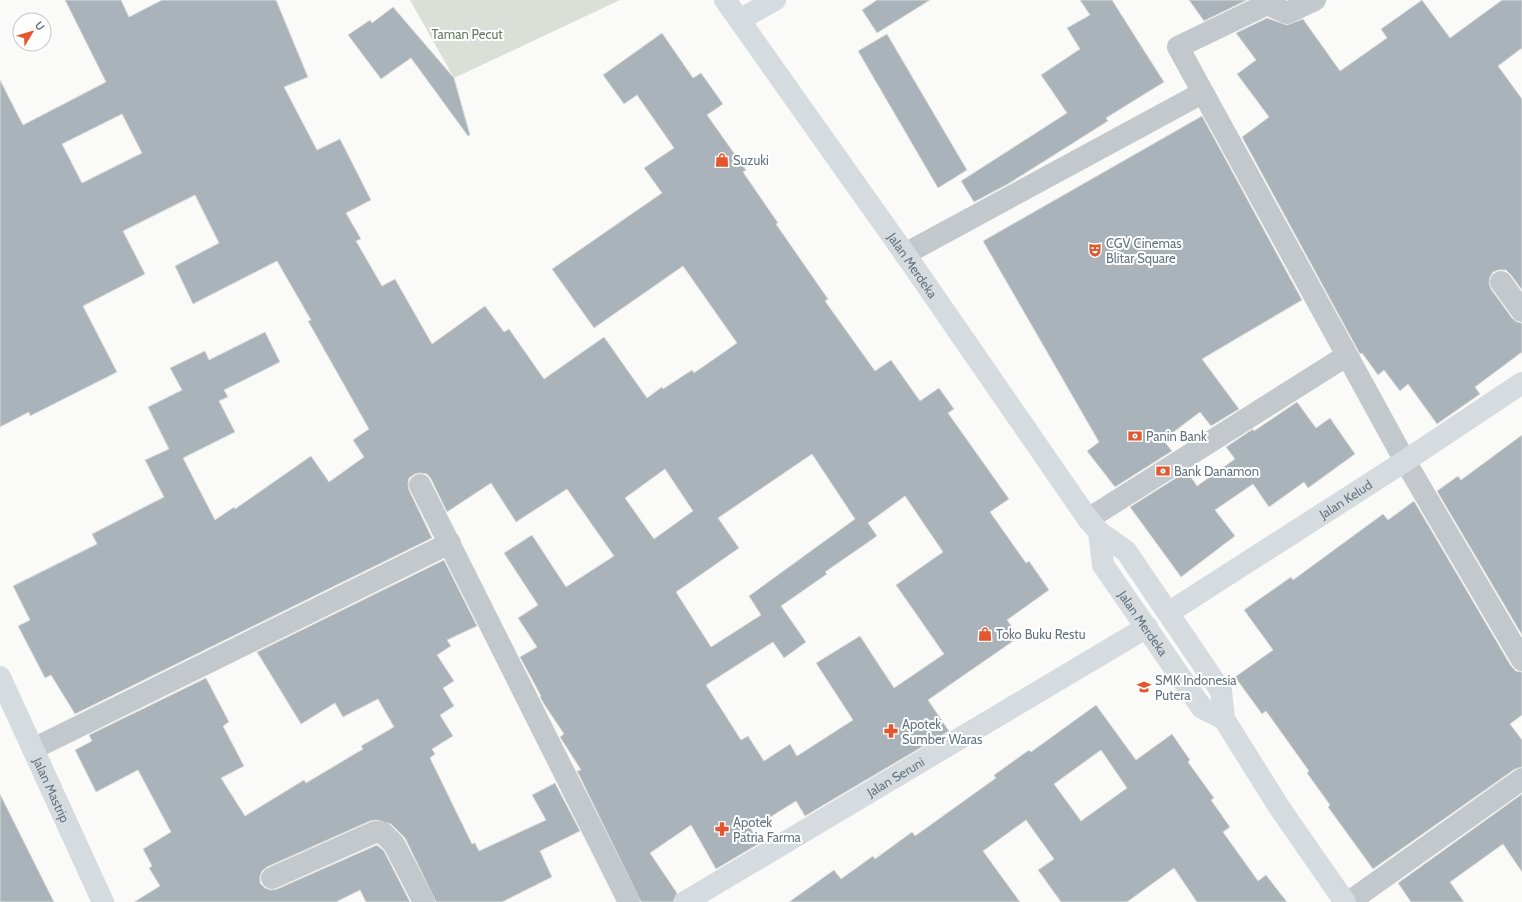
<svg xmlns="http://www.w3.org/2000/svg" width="1522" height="902" viewBox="0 0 1522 902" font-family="Cabin,sans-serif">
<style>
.green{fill:#dadfd7}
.building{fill:#aab3b9;stroke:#dcdcda;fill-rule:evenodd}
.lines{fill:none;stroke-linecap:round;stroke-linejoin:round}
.street{stroke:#c3c8cc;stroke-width:22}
.secondary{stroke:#d6dbdf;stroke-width:22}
.primary{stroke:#d6dbdf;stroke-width:22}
.labels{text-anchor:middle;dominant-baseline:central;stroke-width:4;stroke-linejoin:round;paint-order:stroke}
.park-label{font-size:13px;fill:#687a64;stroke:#fff}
.poi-label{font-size:13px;fill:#657683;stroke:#fff;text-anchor:start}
.street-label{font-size:13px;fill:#657683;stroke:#fff}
</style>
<rect width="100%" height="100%" fill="#fafaf8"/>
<!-- green -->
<path class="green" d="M410,0H620L454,78Z"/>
<!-- building -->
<g class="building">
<path d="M65,0H121L129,17L162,0H276L308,77L284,87L317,150L340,139L371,200L346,213L361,239L356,241L382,286L395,279L432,344L485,306L504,332L509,329L544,379L604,337L647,398L662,387L663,389L692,370L694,373L737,343L683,266L594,328L552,269L662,193L644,168L674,148L637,95L624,104L603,75L662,33L693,78L701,73L723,104L707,115L746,170L743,172L778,223L776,224L828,299L825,301L875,371L891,360L920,401L939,388L954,409L948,413L1009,499L990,512L1026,563L1029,561L1049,590L1007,620L1019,637L928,700L949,731L805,816L796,801L751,829L760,843L716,869L691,825L650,853L677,893L673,902H641L577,771L581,770L560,737L564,734L544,704L540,697L541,696L520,657L537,647L518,618L538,605L504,553L532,535L566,587L614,556L567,489L516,522L491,483L447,512L431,479L427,474L420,473L415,474L409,478L408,485L409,490L432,538L75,714L51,675L45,678L18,626L30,620L13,586L97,544L92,534L164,497L145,460L169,449L148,407L182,390L170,368L205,351L209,360L265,332L280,362L224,390L228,397L219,401L235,432L183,458L215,520L234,507L235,509L311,456L329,482L364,457L353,440L369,429L308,321L311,320L277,261L193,304L175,266L219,243L195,195L123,231L145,274L83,306L117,372L30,416L29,412L0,427V80L23,125L106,82ZM122,114L142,153L82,183L62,144ZM812,454L855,519L749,596L761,615L711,647L676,592L739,548L718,518ZM665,469L693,511L654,539L625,498ZM905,496L943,552L896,585L944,654L894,688L860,636L816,663L853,720L797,756L790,744L764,761L748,736L741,740L706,685L773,642L784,658L806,642L781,606L827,574L825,572L877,536L868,523Z"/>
<path d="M877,0H930L877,33L862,10Z"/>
<path d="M1080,0H1112L1164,82L1106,118L1108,121L1008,184L974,202L961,181L1067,113L1041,75L1080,49L1067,28L1090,15Z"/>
<path d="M1189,0H1247L1204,21Z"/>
<path d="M1422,0L1450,38L1502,0H1522V48L1498,66L1522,99V290L1511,275L1506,270H1499L1493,272L1490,277L1489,283L1491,289L1512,318L1517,322L1522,323V352L1475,387L1480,394L1437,424L1408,384L1400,391L1384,370L1378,375L1362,353L1360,354L1242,137L1269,117L1237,74L1256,60L1236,33L1267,18L1287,25L1303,19L1340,71L1387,38L1381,29Z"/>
<path d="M393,7L454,78L470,135L468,136L411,58L381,79L348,35L370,20L372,23Z"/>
<path d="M887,34L967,170L938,188L858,51Z"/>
<path d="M1202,116L1302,300L1202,359L1239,409L1211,426L1200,412L1163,440L1172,451L1115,487L1087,451L1099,442L983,241Z"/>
<path d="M1297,402L1316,428L1330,418L1355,454L1308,488L1304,482L1269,507L1253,484L1215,510L1235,536L1181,577L1130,507L1187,471L1197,486L1235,459L1226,447L1253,429L1254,431Z"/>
<path d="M1522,435V635L1437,491L1458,476L1461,480Z"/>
<path d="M1414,501L1511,666L1516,671L1522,672V715L1510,724L1522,740V767L1515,769L1373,869L1328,807L1330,805L1307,773L1309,771L1266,711L1262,714L1235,677L1273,650L1244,610L1291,577L1293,580L1383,514L1388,520Z"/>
<path d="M444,560L477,626L447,640L451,646L437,655L454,681L443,688L454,706L440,715L453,736L432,749L435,754L430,758L472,844L475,843L479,851L546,820L532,795L555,783L580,831L540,851L552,877L502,902H436L405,838L391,824L376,820L370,821L267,867L262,871L260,876V883L265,888L271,890L277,889L377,845L384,851L410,902H366L360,890L336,902H134L160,886L149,868L152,866L143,849L171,832L138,770L96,792L75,750L92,741L89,735L206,678L229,722L223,726L244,766L221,778L245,816L304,780L306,783L363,749L361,746L394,727L378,699L343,717L335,703L301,724L257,652Z"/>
<path d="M1096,705L1136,760L1172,734L1190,760L1188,762L1214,798L1211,800L1230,827L1223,832L1258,881L1266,875L1287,902H1197L1174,868L1127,902H1061L1038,870L1054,859L1026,820L983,851L1020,902H789L834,870L841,879L873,856L875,859L912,832L915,836L996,778L994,775L1029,750L1031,752ZM1101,750L1127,788L1081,821L1054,784Z"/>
<path d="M0,794L54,902H0Z"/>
<path d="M1522,794V872L1503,844L1450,882L1464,902H1411L1398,883Z"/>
</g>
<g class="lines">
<!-- street -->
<g class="street">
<path d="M1315,0L1287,13L1267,4L1178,47L1405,461L1522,660"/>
<path d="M905,254L1202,93"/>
<path d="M1501,282L1522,311"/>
<path d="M420,485L629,902"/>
<path d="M1088,519L1346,356"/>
<path d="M33,749L450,543"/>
<path d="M272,878L375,832L383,833L394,844L424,902"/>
<path d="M1349,902L1522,779"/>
</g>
<!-- secondary -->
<g class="secondary">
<path d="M739,20L775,0"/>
<path id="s1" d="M0,677L103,902"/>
<path id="s2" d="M685,902L1147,627"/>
</g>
<!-- primary -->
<g class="primary">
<path id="s3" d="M725,0L905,254L1088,519L1099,532L1126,551L1221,691L1224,719L1279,807L1345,902"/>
<path id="s4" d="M1099,532L1103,565L1202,708L1224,719"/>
<path id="s5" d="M1168,613L1405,461L1522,383"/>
</g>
</g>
<!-- icons -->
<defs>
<symbol id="shop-bare" viewBox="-9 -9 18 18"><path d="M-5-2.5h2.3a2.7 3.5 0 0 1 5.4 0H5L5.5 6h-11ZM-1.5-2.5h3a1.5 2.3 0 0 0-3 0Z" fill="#e4572e" stroke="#fff" stroke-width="2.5" paint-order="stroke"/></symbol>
<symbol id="theatre-bare" viewBox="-9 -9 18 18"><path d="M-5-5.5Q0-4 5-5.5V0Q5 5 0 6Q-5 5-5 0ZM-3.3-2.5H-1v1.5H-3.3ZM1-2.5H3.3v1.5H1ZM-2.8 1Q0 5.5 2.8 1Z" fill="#e4572e" stroke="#fff" stroke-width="2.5" paint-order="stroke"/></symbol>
<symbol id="bank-bare" viewBox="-9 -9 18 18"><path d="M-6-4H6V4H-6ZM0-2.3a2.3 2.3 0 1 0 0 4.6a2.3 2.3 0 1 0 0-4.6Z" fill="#e4572e" stroke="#fff" stroke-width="2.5" paint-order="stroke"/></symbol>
<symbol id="school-bare" viewBox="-9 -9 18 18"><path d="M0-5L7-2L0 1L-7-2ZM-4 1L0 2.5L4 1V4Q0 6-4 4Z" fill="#e4572e" stroke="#fff" stroke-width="2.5" paint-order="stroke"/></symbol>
<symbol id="pharmacy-bare" viewBox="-9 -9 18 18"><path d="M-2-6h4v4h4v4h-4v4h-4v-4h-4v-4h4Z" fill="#e4572e" stroke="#fff" stroke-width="2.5" paint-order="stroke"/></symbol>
</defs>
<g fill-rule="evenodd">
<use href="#shop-bare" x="712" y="150" width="20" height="20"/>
<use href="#theatre-bare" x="1085" y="240" width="20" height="20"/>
<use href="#bank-bare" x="1125" y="426" width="20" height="20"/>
<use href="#bank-bare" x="1153" y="461" width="20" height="20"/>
<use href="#shop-bare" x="975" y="624" width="20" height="20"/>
<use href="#school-bare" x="1134" y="677" width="20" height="20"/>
<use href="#pharmacy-bare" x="881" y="721" width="20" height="20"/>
<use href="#pharmacy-bare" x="712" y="819" width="20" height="20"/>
</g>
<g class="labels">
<!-- park labels -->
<g class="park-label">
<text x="467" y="34">Taman Pecut</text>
</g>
<!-- poi labels -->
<g class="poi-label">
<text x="733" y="160">Suzuki</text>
<text x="1106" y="243">CGV Cinemas<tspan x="1106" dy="15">Blitar Square</tspan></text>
<text x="1146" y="436">Panin Bank</text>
<text x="1174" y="471">Bank Danamon</text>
<text x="996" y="634">Toko Buku Restu</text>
<text x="1155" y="680">SMK Indonesia<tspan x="1155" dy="15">Putera</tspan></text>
<text x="902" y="724">Apotek<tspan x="902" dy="15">Sumber Waras</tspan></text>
<text x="733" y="822">Apotek<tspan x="733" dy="15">Patria Farma</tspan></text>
</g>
<!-- street labels -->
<g class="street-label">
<text stroke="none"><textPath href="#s3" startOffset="325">Jalan Merdeka</textPath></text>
<text stroke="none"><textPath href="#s5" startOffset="211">Jalan Kelud</textPath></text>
<text stroke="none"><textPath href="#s4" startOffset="104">Jalan Merdeka</textPath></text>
<text stroke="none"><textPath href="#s2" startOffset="245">Jalan Seruni</textPath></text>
<text stroke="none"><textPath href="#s1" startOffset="124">Jalan Mastrip</textPath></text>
</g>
</g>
<!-- north arrow -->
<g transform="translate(32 32) rotate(52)"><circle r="19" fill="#ffffff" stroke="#c1c8cd"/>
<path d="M0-3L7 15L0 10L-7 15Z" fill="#e4572e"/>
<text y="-6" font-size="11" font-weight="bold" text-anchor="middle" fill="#657683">U</text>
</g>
</svg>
